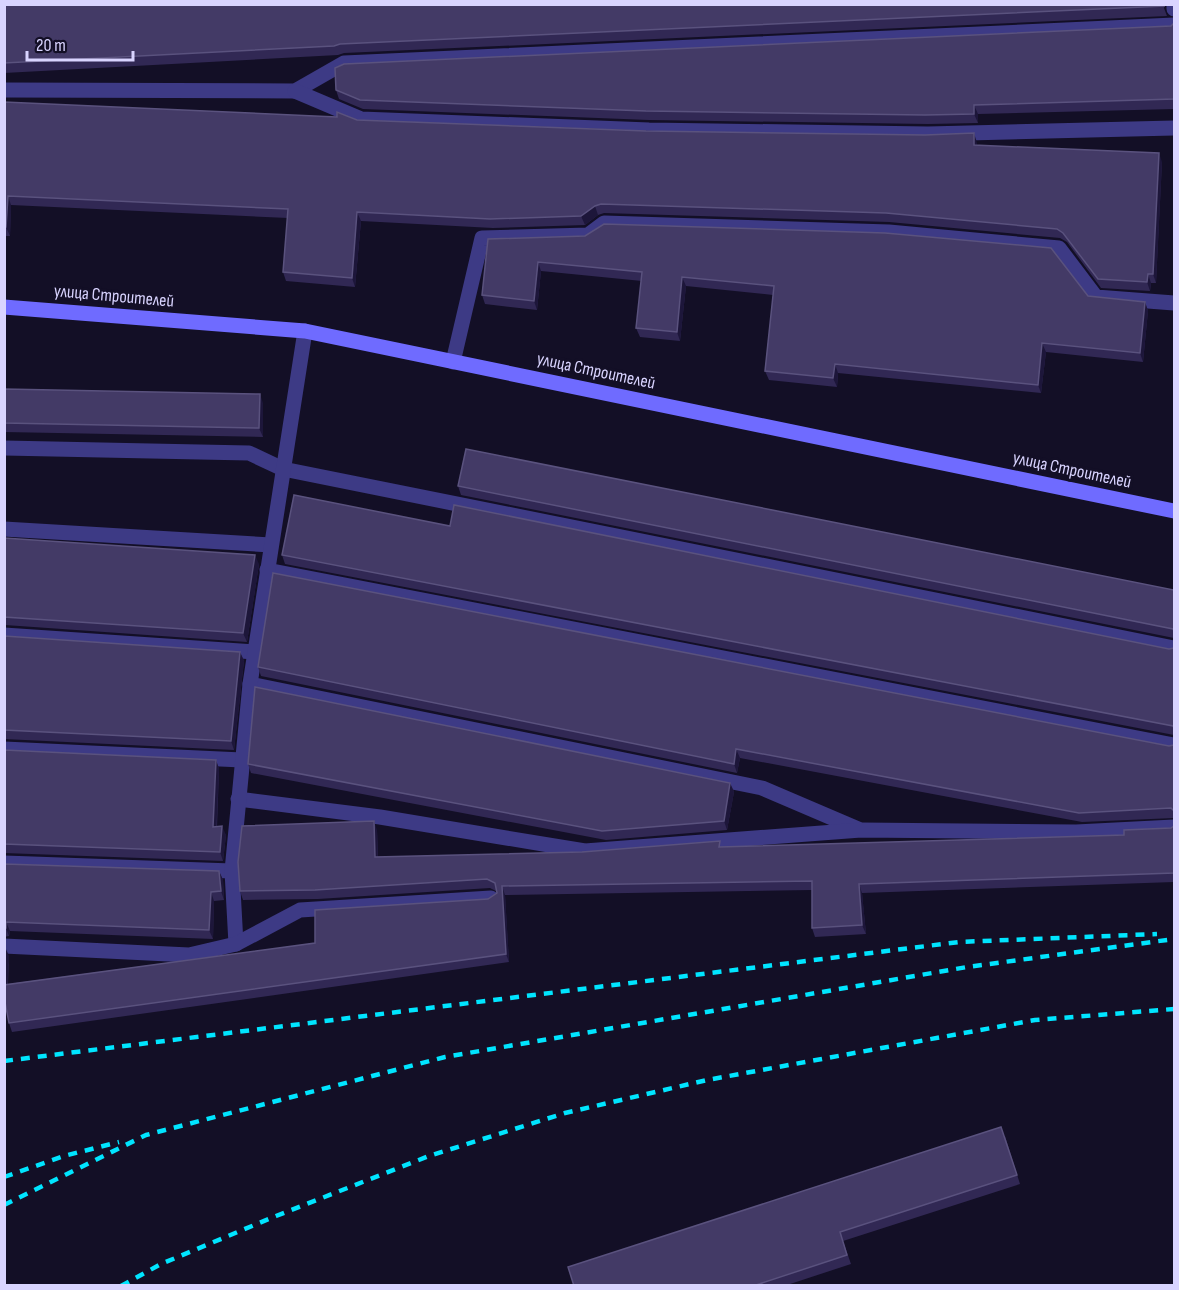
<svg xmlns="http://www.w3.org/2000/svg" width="1179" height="1290" viewBox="0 0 1179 1290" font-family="'Sofia Sans Condensed',sans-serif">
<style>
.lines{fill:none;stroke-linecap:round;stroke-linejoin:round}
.service{stroke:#3d3a85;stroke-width:15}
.secondary{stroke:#6f6bff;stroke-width:15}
.rail{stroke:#00e5ff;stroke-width:4.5;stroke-dasharray:9 8;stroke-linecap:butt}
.wall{fill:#312854}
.shaded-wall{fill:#1d163a}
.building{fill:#433a66;stroke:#5a527e;stroke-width:1.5}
.labels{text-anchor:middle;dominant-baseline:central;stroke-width:6;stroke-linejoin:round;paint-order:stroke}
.street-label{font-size:18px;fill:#d9d4ff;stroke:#130f26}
</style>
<rect width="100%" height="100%" fill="#130f26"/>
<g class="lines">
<!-- service -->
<g class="service">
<path d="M1174,4V9"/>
<path d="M4,90L295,91L344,63L1174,25"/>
<path d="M295,91L361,119L649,130L928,134L1174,128"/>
<path d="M453,362L482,238L588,235L604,223L889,232L1059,248L1096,297L1174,303"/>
<path d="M4,448L249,453L283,469L1174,648"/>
<path d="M4,529L271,545"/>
<path d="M267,570L1174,745"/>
<path d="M4,635L255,652"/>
<path d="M250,684L762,788L858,829"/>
<path d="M4,749L242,760"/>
<path d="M238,799L380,817L585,851L861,830L1076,832L1174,827"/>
<path d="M4,863L232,871"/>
<path d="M236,944L232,871L250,684L305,331"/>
<path d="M4,946L189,955L236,944L300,910L491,898"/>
</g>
<!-- secondary -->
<path class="secondary" d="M4,307L305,331L1174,511"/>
<!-- rail -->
<g class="rail">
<path d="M4,1061L959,942L1157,934"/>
<path d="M4,1177L64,1156L119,1142"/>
<path d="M4,1205L146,1135L445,1057L967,967L1174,939"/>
<path d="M121,1286L161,1264L276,1216L429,1156L565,1113L707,1080L1035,1020L1174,1009"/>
</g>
</g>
<!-- wall -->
<g class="wall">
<path d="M4,4H1165L1164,8L1167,16L344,53L338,55L4,73Z"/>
<path d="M1174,23V109L978,114V123L928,124L649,120L363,109L339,99L336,90L1171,26Z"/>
<path d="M4,102L357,120L977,143V145L1162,162L1156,283H1151L1150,291L1101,288L1067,242L1060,238L889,222L604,213L598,215L585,225L493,228L361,221L355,287L286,281L283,272L288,218L11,205L10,236H4Z"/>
<path d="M488,239L1145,302L1148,311L1143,362L1046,352L1041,393L838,373L837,387L769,380L765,371L773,295L686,286L680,341L640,337L636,328L642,281L541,271L537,310L485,304L482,295Z"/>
<path d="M4,389L263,403V437L4,432Z"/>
<path d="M458,486L1174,590V638L461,495Z"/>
<path d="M450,526L1169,649L1174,648V735L285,564L282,555Z"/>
<path d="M4,538L259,564L247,642L5,625Z"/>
<path d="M4,636L240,652L244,661L234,750L4,739Z"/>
<path d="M258,667L1169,746L1174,745V818L1082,822L740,758L737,773L261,676Z"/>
<path d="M4,750L216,760L219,769L217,827L226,835L223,861L4,853Z"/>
<path d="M248,764L730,783L734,792L727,830L606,840L251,773Z"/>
<path d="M1174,826V882L862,893L866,934L815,937L812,928V890L505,895L509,962L12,1032L9,1023L4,999L9,956L8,984L315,943L488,899L497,893L496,891L490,888L318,899L243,900L240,891L377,830L378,857L582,852L1124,835L1171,828Z"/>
<path d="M4,864L219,871L223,880L224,900L214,901L213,939L10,931L9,936L4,937Z"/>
<path d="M1005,1136L1020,1184L843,1241L851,1264L784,1286H574Z"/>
</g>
<!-- shaded-wall -->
<g class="shaded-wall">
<path d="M974,105L978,114V123L974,114Z"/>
<path d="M974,133L977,143V154L974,145Z"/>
<path d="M1159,153L1162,162L1156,283L1153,274Z"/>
<path d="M8,196L11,205L10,236L6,227Z"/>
<path d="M595,206L598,215L585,225L581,216Z"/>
<path d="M357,212L361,221L355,287L352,278Z"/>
<path d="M538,262L541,271L537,310L534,301Z"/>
<path d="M1148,274L1151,283L1150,291L1147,282Z"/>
<path d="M682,277L686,286L680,341L677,332Z"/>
<path d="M1145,302L1148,311L1143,362L1140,353Z"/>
<path d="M1042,343L1046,352L1041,393L1038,385Z"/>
<path d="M835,364L838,373L837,387L833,378Z"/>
<path d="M260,394L263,403V437L259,428Z"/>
<path d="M255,555L259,564L247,642L243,633Z"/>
<path d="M240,652L244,661L234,750L231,741Z"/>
<path d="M736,749L740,758L737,773L734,764Z"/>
<path d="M216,760L219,769L216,836L213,827Z"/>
<path d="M730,783L734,792L727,830L724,821Z"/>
<path d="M374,821L377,830L378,866L375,857Z"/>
<path d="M222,826L226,835L223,861L220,852Z"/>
<path d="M219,871L223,880L224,900L221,891Z"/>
<path d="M859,884L862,893L866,934L862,925Z"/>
<path d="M502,886L505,895L509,962L506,954Z"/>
<path d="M211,892L214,901L213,939L209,930Z"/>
<path d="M6,922L10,931L9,936L6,928Z"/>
<path d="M5,947L9,956L7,994L4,986Z"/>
</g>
<!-- building -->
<g class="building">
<path d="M4,4H1163L1164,6L340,44L334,46L4,63Z"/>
<path d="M1174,23V99L974,105V114L925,115L646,111L360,100L336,90L335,68L344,64L1171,26Z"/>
<path d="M4,102L337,117V112L357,120L646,131L925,135L974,133V145L1159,153L1153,274H1148L1147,282L1098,279L1063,233L1057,229L886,213L601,204L595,206L581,216L490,219L357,212L352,278L283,272L288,209L8,196L6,227H4Z"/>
<path d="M604,224L885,233L1051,248L1088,296L1145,302L1140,353L1042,343L1038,385L835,364L833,378L765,371L774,286L682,277L677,332L636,328L642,272L538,262L534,301L482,295L488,239L585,236Z"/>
<path d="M4,389L260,394L259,428L4,423Z"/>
<path d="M466,449L1174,590V631L1173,629L458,486Z"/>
<path d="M294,495L450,526L454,505L1169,649L1174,648V728L1173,726L282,555Z"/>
<path d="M4,538L255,555L243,633L4,617Z"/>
<path d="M273,573L1169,746L1174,745V811L1171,808L1079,813L736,749L734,764L258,667Z"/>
<path d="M4,636L240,652L231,741L4,730Z"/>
<path d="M255,687L730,783L724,821L602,831L248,764Z"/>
<path d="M4,750L216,760L213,827L222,826L220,852L4,844Z"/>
<path d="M374,821L375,857L582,852L720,841L719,847L1124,835V830L1171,828L1174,826V873L859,884L862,925L812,928V881L502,886L506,954L9,1023L4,997V985L315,943V910L488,899L497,893L495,883L487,879L315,890L240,891L238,862L242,826Z"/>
<path d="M4,864L219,871L221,891L211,892L209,930L6,922V928H4Z"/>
<path d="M1001,1127L1017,1175L840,1232L847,1255L753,1286H574L568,1267Z"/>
</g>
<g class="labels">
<!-- street labels -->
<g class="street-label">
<text transform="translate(114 296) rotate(5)">улица Строителей</text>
<text transform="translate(596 371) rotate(12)">улица Строителей</text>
<text transform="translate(1072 470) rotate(12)">улица Строителей</text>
</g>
</g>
<!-- border -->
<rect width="1179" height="1290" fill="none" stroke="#d9d4ff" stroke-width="12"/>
<!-- scale -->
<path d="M27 51v9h106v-9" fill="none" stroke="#d9d4ff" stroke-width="3"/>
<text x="36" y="51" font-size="18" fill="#d9d4ff" stroke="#130f26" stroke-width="4.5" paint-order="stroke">20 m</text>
</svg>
